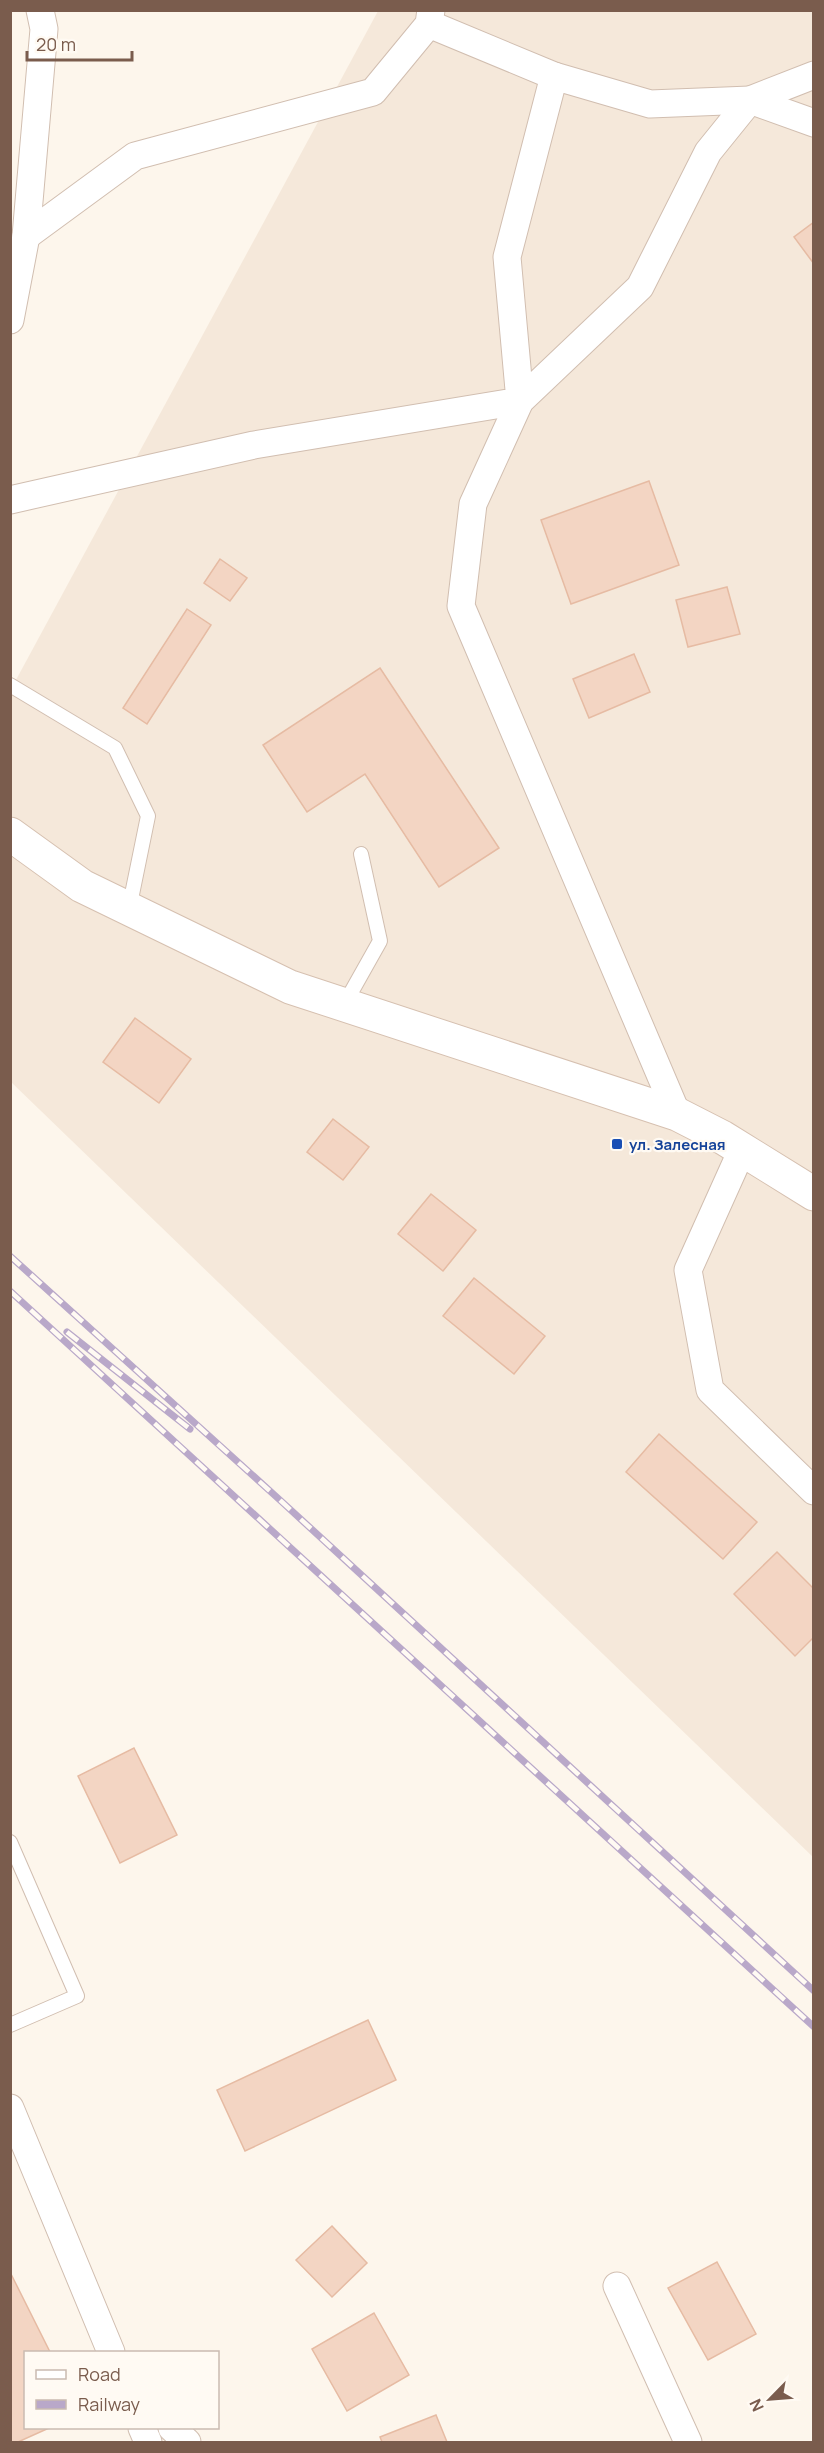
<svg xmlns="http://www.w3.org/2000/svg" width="824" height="2453" viewBox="0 0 824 2453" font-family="Manrope,sans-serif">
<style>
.residential{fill:#f5e8da}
.building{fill:#f3d5c3;stroke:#e6bba3;stroke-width:1.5}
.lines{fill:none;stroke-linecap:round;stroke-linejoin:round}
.lane-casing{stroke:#d1beb0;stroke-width:16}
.street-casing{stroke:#d1beb0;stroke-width:29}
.secondary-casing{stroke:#d6c0b0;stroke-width:35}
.lane{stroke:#fff;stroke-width:14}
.street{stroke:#fff;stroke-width:27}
.secondary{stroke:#fff;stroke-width:33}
.rail-casing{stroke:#b9a8c9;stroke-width:7}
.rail{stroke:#fffaf3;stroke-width:4.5;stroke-dasharray:14;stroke-linecap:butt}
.transit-dot{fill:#1a4fb4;stroke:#fffaf3;stroke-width:2}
.labels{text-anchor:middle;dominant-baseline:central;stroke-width:4.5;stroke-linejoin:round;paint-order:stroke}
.transit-label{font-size:15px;font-weight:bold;fill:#164399;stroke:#fffaf3;text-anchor:start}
</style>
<rect width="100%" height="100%" fill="#fdf6ec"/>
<!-- residential -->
<path class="residential" d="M378,11H813V1857L11,1082L10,691Z"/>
<!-- building -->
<g class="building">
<path d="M814,222V264L794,237Z"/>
<path d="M649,481L679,565L571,604L541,520Z"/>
<path d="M220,559L247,578L230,601L204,583Z"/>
<path d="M727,587L740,634L688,647L676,600Z"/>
<path d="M187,609L211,625L147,724L123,708Z"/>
<path d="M634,654L650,692L589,718L573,679Z"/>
<path d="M380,668L499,848L439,887L365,774L307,812L263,745Z"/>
<path d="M135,1018L191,1059L159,1103L103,1062Z"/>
<path d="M333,1119L369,1147L343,1180L307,1152Z"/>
<path d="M431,1194L476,1230L443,1271L398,1234Z"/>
<path d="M474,1278L545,1336L514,1374L443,1316Z"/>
<path d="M659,1434L757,1522L723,1559L626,1472Z"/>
<path d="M777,1552L814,1589V1637L795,1656L734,1594Z"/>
<path d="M134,1748L177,1835L120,1863L78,1776Z"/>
<path d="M368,2020L396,2080L245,2151L217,2090Z"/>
<path d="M332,2226L367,2263L332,2297L296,2260Z"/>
<path d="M717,2262L756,2334L708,2360L668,2288Z"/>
<path d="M10,2272L50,2352H26V2428H49L18,2442H10Z"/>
<path d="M374,2313L409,2375L347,2411L312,2349Z"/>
<path d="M436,2415L447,2442H382L380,2437Z"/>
</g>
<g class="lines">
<defs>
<g id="lane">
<path d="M10,685L115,748L148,816L129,909"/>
<path d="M344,1005L380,941L361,854"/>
<path d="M10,1842L77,1996L10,2025"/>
</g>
<g id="street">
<path d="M429,24L554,76"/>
<path d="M26,236L135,156L373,92L429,24L431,10"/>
<path d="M10,320L26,236L44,29L40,10"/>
<path d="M10,500L254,445L520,401L507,257L554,76L650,104L750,100L814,123"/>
<path d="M677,1114L461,606L473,504L520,401L640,287L708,152L750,100L814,75"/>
<path d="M742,1150L688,1270L710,1390L814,1491"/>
<path d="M10,2108L111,2352"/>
<path d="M617,2286L688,2442"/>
<path d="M142,2428L148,2442"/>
<path d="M172,2428L187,2442"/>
</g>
<path id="secondary" d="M10,834L82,886L290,987L677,1114L722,1137L814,1194"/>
</defs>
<!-- lane casing -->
<use href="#lane" class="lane-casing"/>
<!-- street casing -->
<use href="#street" class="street-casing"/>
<!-- secondary casing -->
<use href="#secondary" class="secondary-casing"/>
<!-- lane -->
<use href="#lane" class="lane"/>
<!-- street -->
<use href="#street" class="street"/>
<!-- secondary -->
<use href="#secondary" class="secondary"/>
<defs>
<g id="rail">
<path d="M10,1256L281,1501L814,1991"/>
<path d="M10,1291L814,2027"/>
<path d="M67,1332L190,1429"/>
</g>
</defs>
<!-- rail casing -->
<use href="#rail" class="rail-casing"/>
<!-- rail -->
<use href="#rail" class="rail"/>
</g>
<!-- markers -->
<rect class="transit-dot" x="611" y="1138" width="12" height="12" rx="3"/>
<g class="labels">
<!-- transit labels -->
<g class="transit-label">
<text x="629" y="1144">ул. Залесная</text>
</g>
</g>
<!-- border -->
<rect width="824" height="2453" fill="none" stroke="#7a5c4d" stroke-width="24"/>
<!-- legend -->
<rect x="24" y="2351" width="195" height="78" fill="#fffaf3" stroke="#cabbb1" stroke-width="1.5"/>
<rect x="36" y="2370" width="30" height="9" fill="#ffffff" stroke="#cabbb1" stroke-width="1.5"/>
<text x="78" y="2381" font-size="18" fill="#7a5c4d">Road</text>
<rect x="36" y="2400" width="30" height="9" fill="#b9a8c9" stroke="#cabbb1" stroke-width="1.5"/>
<text x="78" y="2411" font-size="18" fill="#7a5c4d">Railway</text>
<!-- north arrow -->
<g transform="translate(770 2399) rotate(245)" stroke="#fffaf3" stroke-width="4.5" paint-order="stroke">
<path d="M0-4.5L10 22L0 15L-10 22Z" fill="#7a5c4d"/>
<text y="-9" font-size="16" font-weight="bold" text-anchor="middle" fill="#7a5c4d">N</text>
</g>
<!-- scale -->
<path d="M27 51v9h105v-9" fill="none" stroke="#7a5c4d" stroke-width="3"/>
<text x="36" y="51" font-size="18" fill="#7a5c4d" stroke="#fffaf3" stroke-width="4.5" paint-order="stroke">20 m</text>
</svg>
